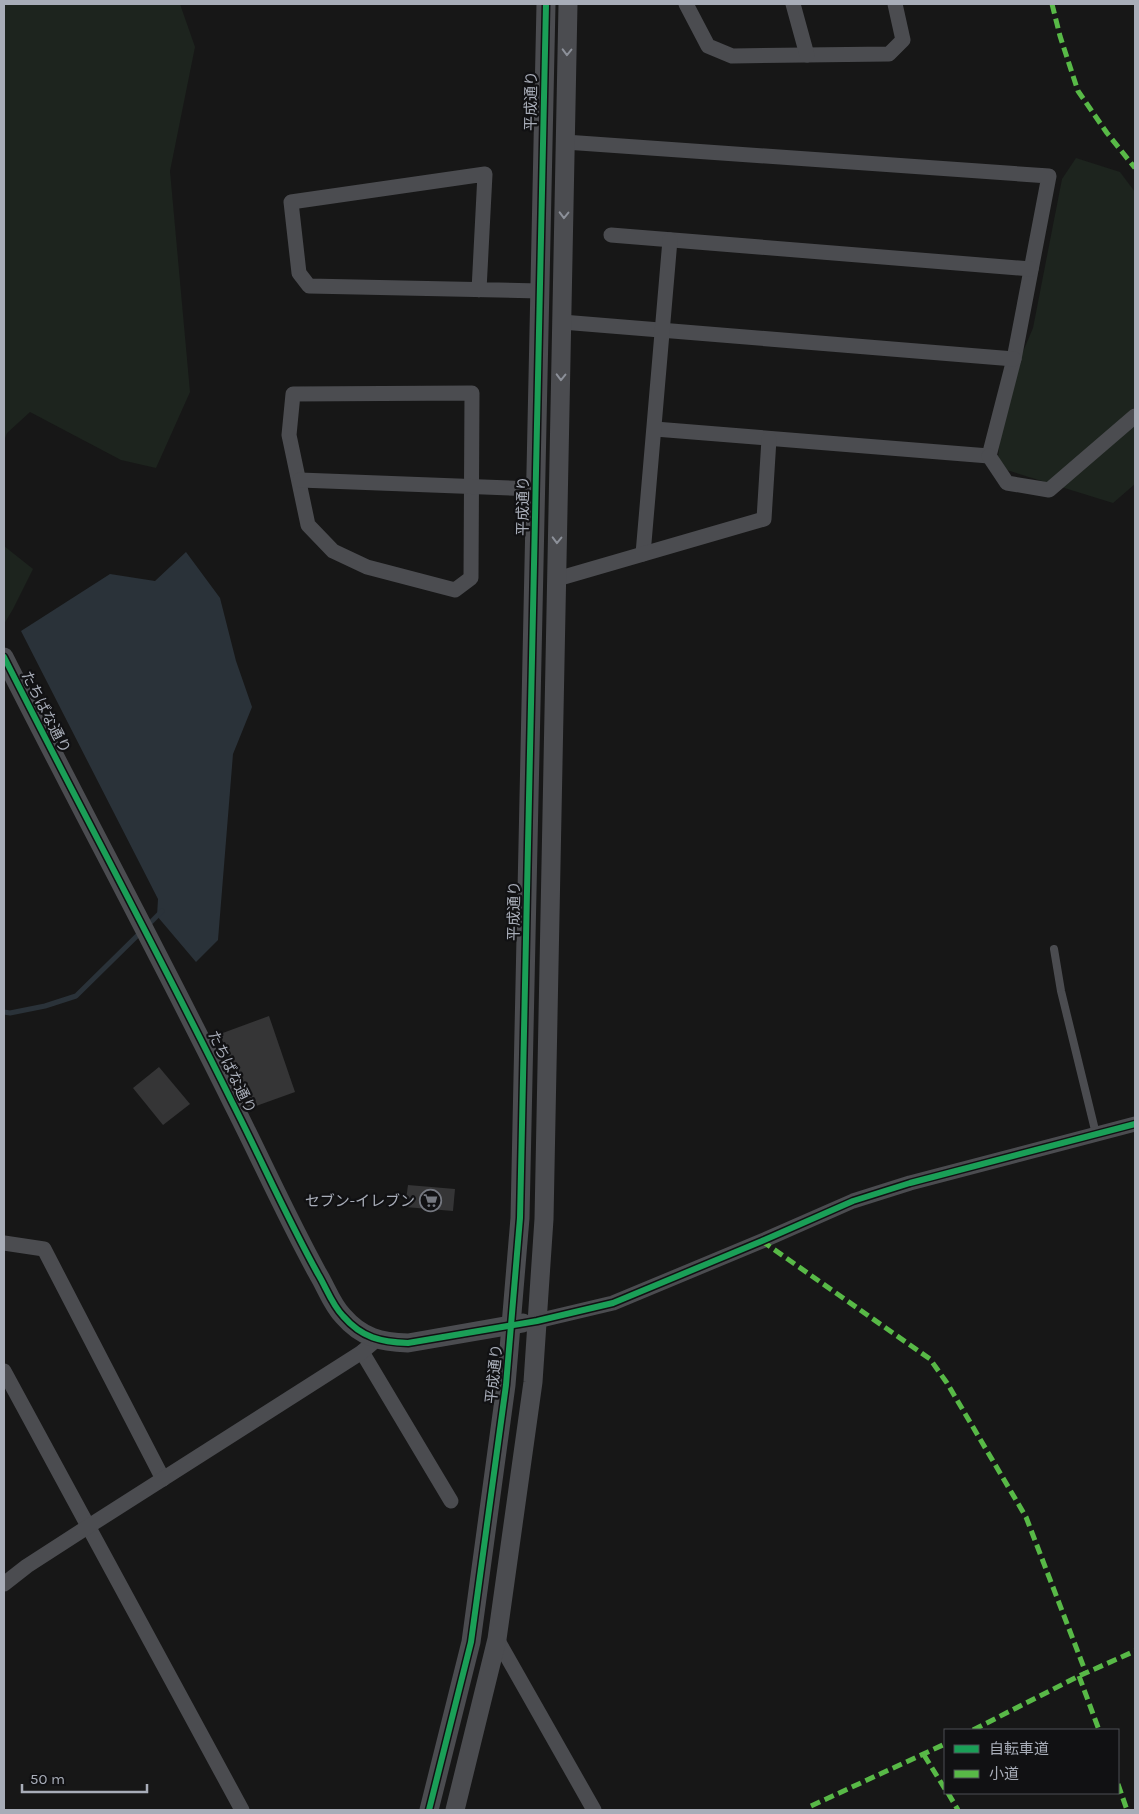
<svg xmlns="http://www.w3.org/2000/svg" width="1139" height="1814" viewBox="0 0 1139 1814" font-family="Karla,'Noto Sans JP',sans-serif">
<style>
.green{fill:#1d241e}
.water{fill:#2a3239}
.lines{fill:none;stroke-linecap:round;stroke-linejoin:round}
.stream{stroke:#2a3239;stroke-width:5}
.building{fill:#353536}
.service{stroke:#4b4c50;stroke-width:8}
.minor{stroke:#4b4c50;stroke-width:15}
.tertiary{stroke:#4b4c50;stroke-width:19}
.quiet{stroke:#58b947;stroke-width:5;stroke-dasharray:10 5;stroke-linecap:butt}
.cycleway-casing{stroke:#111113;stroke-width:9}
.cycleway{stroke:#1a9f57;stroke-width:6}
.oneway{stroke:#8c9099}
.labels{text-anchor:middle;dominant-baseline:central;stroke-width:4.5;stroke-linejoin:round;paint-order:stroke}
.street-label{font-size:15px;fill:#a8adb8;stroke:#111113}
.poi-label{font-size:15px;fill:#a8adb8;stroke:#111113;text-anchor:end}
</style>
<rect width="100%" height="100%" fill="#171717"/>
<!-- green -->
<g class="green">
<path d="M4,4H180L195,47L170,171L190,392L156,468L121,460L30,412L7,433L4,441Z"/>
<path d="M1076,158L1120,172L1135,192V484L1113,503L997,467L1005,394L1033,328L1062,179Z"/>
<path d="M4,546L33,569L13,609L4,624Z"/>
</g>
<!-- water -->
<path class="water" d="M186,552L220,598L236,661L252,707L233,754L218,940L196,962L157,916L158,899L21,631L110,574L155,581Z"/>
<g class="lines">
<!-- stream -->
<g class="stream">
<path d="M147,926L162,911"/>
<path d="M4,1012L10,1013L45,1006L76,996L141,932"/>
</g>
</g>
<!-- building -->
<g class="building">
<path d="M269,1016L295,1092L248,1109L220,1034Z"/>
<path d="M159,1067L190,1104L163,1125L133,1088Z"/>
<path d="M408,1185L455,1189L453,1211L405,1207Z"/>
</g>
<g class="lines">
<!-- service -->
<path class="service" d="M1054,949L1061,991L1096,1134"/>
<!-- minor -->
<g class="minor">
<path d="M686,4L708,46L732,56L889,54L903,40L895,4"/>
<path d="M793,4L807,55"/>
<path d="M565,142L1049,176L1014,359L989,456L655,429"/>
<path d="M611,235L1031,269"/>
<path d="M479,290L485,174L291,202L299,273L309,286L540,291"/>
<path d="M562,322L1014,359"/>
<path d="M472,393L471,578L455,590L367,567L333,551L308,525L289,435L293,394Z"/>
<path d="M989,456L1007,483L1049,490L1135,416"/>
<path d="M300,480L536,489"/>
<path d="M643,554L670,240"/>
<path d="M557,579L764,519L769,439"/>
<path d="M4,1243L44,1249L163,1479"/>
<path d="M537,1321L613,1303L762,1241L853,1201L910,1183L1135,1124"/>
<path d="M362,1352L451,1501"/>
<path d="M4,1371L242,1810"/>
<path d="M4,1584L27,1566L89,1526L362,1352L376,1340"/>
<path d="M497,1639L594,1810"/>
</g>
<!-- tertiary -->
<g class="tertiary">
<path d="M4,657C79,806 158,952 232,1102C261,1159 287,1218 318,1274C326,1287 332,1305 343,1316C362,1338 381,1342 408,1343L523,1323"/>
<path d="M429,1810L471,1642L506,1385L520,1218L546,4"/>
<path d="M455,1810L497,1639L533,1382L544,1219L568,4"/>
</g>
<!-- quiet -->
<g class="quiet">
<path d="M1052,4L1060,36L1078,91L1107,133L1135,168"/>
<path d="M762,1241L930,1359L947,1383L1026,1517L1086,1673"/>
<path d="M1079,1676L1099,1730"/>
<path d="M973,1730L1079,1676L1135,1651"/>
<path d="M924,1755L945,1789"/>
<path d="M1118,1784L1127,1810"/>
<path d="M948,1793L958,1810"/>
<path d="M811,1806L945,1744"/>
</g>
<defs>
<g id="cycleway">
<path d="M4,657C79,806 158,952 232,1102C261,1159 287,1218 318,1274C326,1287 332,1305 343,1316C362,1338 381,1342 408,1343L537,1321L613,1303L762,1241L853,1201L910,1183L1135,1124"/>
<path d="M429,1810L471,1642L506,1385L520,1218L546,4"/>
</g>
</defs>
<!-- cycleway casing -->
<use href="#cycleway" class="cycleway-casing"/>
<!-- cycleway -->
<use href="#cycleway" class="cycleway"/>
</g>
<!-- one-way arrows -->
<defs><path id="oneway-chevron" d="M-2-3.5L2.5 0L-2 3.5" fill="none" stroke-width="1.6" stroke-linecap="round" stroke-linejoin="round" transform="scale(1.25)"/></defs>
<g class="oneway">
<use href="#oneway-chevron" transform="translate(567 52) rotate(91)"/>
<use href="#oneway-chevron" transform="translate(564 215) rotate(91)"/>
<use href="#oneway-chevron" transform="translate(561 377) rotate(91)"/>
<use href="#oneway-chevron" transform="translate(557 540) rotate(91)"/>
</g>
<!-- icons -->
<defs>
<symbol id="supermarket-ring" viewBox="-11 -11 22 22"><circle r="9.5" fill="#111113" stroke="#757880" stroke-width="1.5"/><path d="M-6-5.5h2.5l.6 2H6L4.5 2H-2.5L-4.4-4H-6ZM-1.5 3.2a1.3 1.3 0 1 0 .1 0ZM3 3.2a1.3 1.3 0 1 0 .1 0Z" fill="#757880"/></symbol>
</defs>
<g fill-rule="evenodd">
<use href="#supermarket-ring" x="418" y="1188" width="25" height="25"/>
</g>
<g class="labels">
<!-- street labels -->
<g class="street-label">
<text transform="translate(531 101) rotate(-89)">平成通り</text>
<text transform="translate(523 506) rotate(-89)">平成通り</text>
<text transform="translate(46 712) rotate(63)">たちばな通り</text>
<text transform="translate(514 911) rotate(-89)">平成通り</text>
<text transform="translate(232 1072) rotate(64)">たちばな通り</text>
<text transform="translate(494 1374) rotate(-84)">平成通り</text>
</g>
<!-- poi labels -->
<g class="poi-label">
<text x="415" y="1201">セブン-イレブン</text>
</g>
</g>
<!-- border -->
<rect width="1139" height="1814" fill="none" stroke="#a8adb8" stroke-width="10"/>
<!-- legend -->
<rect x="944" y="1729" width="175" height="65" fill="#111113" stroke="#4d4f55"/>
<rect x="954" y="1745" width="25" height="8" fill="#1a9f57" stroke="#4d4f55"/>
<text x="989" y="1754" font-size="15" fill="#a8adb8">自転車道</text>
<rect x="954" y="1770" width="25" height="8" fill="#58b947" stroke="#4d4f55"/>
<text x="989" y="1779" font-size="15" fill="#a8adb8">小道</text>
<!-- scale -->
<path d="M22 1784v8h125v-8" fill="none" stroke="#a8adb8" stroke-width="2.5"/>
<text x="30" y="1784" font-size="15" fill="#a8adb8" stroke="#111113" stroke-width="4" paint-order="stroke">50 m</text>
</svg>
